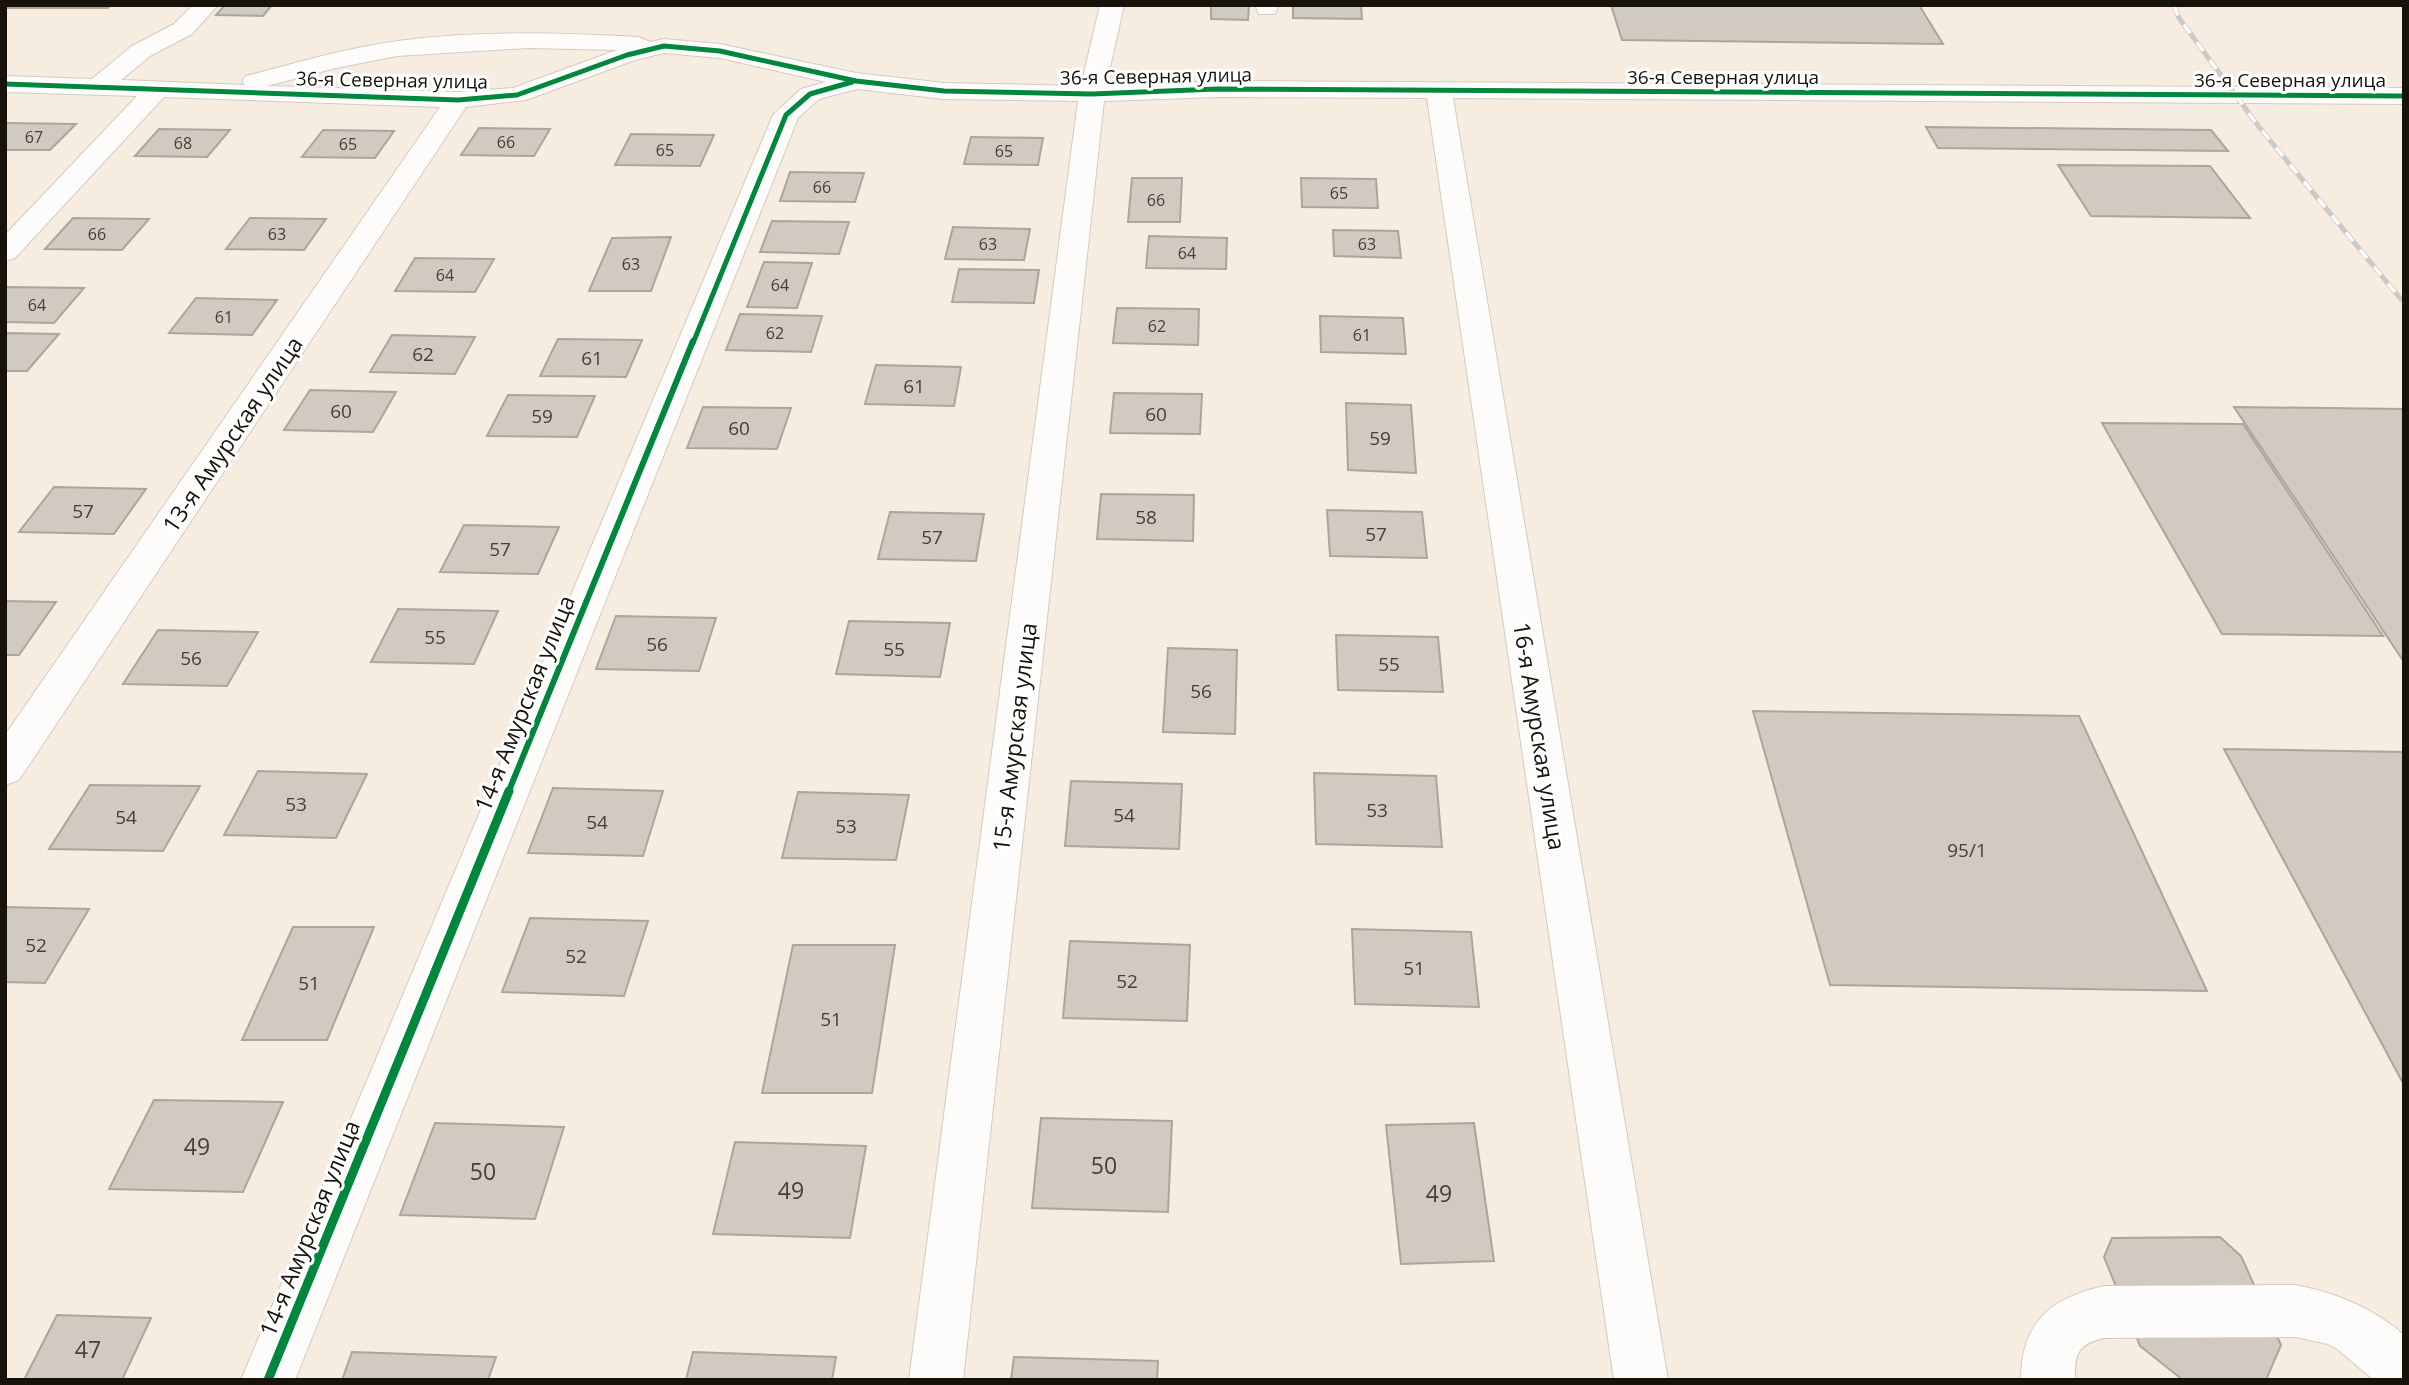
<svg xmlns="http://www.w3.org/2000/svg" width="2409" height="1385" viewBox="0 0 2409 1385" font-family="'Open Sans',sans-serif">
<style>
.building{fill:#d1cac0;stroke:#aca59b;stroke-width:2}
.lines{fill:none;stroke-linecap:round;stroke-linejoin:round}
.minor-casing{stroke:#d2cbc1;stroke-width:2}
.minor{fill:#fefcfa;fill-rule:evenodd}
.rail-casing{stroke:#cccac6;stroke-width:5}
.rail{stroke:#fff;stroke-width:3.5;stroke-dasharray:11;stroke-linecap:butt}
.cycleway-far2-casing{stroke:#fff;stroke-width:8}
.cycleway-far1-casing{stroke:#fff;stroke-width:10}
.cycleway-casing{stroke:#fff;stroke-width:13}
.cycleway-far2{stroke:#00873e;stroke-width:5}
.cycleway-far1{stroke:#00873e;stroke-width:6}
.cycleway{stroke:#00873e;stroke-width:9}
.labels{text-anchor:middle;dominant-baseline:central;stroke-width:6;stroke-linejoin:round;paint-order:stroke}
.far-number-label{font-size:16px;fill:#464038}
.far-street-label{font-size:19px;fill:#17120a;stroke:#fff}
.number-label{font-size:19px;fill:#464038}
.street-label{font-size:23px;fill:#17120a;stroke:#fff}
.near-number-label{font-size:23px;fill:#464038}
</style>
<rect width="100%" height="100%" fill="#f6ede0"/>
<!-- building -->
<g class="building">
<path d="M5,5H111L108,8H5Z"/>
<path d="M225,5H272L263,16L216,15Z"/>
<path d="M1211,5H1249L1248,20L1211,19Z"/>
<path d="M1293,5H1361L1362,19L1293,18Z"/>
<path d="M1611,5H1919L1943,44L1622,40Z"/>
<path d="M5,123H6L76,124L50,150H5Z"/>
<path d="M1926,127L2211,130L2228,151L1938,148Z"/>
<path d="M479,128L550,129L534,156L461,155Z"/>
<path d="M159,129L230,130L207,157L135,156Z"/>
<path d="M323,130L394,131L375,158L302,157Z"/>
<path d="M631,134L714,135L700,166L615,165Z"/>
<path d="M971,137L1043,138L1038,165L964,164Z"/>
<path d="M2058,165L2210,166L2250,218L2091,216Z"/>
<path d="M790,172L864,173L855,202L780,201Z"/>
<path d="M1132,178H1182L1180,222H1128Z"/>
<path d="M1301,178L1376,179L1378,208L1302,207Z"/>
<path d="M73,218L149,219L122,250L45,249Z"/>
<path d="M250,218L326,219L304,250L226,249Z"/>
<path d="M772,221L849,222L839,254L760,252Z"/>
<path d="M953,227L1030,229L1024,260L945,259Z"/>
<path d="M1333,230L1398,231L1401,258L1334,256Z"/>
<path d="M1149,236L1227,238L1226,269L1146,268Z"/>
<path d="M671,237L651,291H589L612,238Z"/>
<path d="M415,258L494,259L475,292L395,291Z"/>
<path d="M764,262L812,263L797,308L747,307Z"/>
<path d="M959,269L1039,270L1034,303L952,302Z"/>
<path d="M5,287L84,288L54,323L5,322Z"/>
<path d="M196,298L277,300L252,335L169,333Z"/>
<path d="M1117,308L1199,309L1198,345L1113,343Z"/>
<path d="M740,314L822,316L811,352L726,350Z"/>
<path d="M1320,316L1403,318L1406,354L1321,352Z"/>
<path d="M5,333L59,334L27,371H5Z"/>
<path d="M392,335L475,337L455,374L370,372Z"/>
<path d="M558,339L642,340L626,377L540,376Z"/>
<path d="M876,365L961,367L954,406L865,404Z"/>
<path d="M310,390L396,392L373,432L284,430Z"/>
<path d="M1114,393L1202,394L1200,434L1110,433Z"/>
<path d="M508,395L595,396L577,437L487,436Z"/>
<path d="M1346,403L1411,405L1416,473L1348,470Z"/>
<path d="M703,407L791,408L777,449L687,448Z"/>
<path d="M2234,407L2404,409V659H2402Z"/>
<path d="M2102,423L2243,424L2383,636L2222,634Z"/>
<path d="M54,487L146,489L114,534L19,532Z"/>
<path d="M1101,494L1194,495L1193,541L1097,539Z"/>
<path d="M1327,510L1422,512L1427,558L1330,556Z"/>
<path d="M890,512L984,514L976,561L878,559Z"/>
<path d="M464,525L559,527L538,574L440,572Z"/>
<path d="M5,601L56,602L19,655H5Z"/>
<path d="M398,609L498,611L474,664L371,662Z"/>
<path d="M616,616L716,618L699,671L596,669Z"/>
<path d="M849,621L950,623L940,677L836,674Z"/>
<path d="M158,630L258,632L227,686L123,684Z"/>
<path d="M1336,635L1438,637L1443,692L1338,690Z"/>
<path d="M1168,648L1237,650L1235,734L1163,732Z"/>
<path d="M1753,711L2079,716L2207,991L1830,985Z"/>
<path d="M2224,749L2404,752V1085Z"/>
<path d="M258,771L367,774L336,838L224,835Z"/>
<path d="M1314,773L1436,776L1442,847L1316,844Z"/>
<path d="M1071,781L1182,784L1179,849L1065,846Z"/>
<path d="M90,785L200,786L163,851L49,849Z"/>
<path d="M553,788L663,791L643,856L528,853Z"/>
<path d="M798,792L909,795L896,860L782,858Z"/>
<path d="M5,907L89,909L45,983L5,982Z"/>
<path d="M530,918L648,921L624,996L502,992Z"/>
<path d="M293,927H374L327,1040H242Z"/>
<path d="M1352,929L1471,932L1479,1007L1355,1004Z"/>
<path d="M1070,941L1190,945L1187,1021L1063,1018Z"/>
<path d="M793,945H895L872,1093H762Z"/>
<path d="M154,1100L283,1102L243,1192L109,1189Z"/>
<path d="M1041,1118L1172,1121L1168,1212L1032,1208Z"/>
<path d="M435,1123L564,1127L535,1219L400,1215Z"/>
<path d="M1474,1123L1494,1261L1401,1264L1386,1125Z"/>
<path d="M735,1142L866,1146L850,1238L713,1234Z"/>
<path d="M2220,1237L2241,1256L2281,1345L2266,1380H2183L2140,1346L2104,1257L2112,1238Z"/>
<path d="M57,1315L151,1318L122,1380H24Z"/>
<path d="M352,1352L496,1357L488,1380H342Z"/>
<path d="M693,1352L836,1357L832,1380H686Z"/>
<path d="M1014,1357L1158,1361L1157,1380H1011Z"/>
</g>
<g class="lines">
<defs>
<g id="minor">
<path d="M193,5H218L192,34L150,56L121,80L245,85L242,81L246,76C296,63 346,48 398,41C478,30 559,33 639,37L650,42L664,39L720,44L856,73L944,83L1081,86L1100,5H1124L1106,86L1217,81L2404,88V104L1453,98L1668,1380H1614L1427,98L1217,97L1104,101L963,1380H909L1078,101L944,99L857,89L819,99L798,118L295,1380H241L773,115L801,89L826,82L720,58L664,53L635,60L526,100L466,107L19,780L5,785V735L440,107L164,97L15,258L5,261V235L137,96L5,92V76L92,79L132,46L174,24ZM528,48L617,50L513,88L458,92L267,86L336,68L397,56Z"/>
<path d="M1255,5H1279L1275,14H1259Z"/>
<path d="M2295,1285C2333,1292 2368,1306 2398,1330L2404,1335V1380H2374L2337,1349L2328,1344L2295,1337L2104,1338C2078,1344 2074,1354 2075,1380H2021C2021,1322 2051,1298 2104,1286Z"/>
</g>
</defs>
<!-- minor casing -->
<use href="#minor" class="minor-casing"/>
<!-- minor -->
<use href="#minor" class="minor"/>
<defs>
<path id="rail" d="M2174,5L2179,18L2259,127L2404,303"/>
</defs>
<!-- rail casing -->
<use href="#rail" class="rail-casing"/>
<!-- rail -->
<use href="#rail" class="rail"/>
<defs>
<g id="cycleway-far2">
<path d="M5,84L458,100L517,95L627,55L664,46L720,51L856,81L944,91L1092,94L1217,89L2404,96"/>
<path d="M693,343L786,115L810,94L852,82"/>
</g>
<path id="cycleway-far1" d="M508,793L693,341"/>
<path id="cycleway" d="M268,1380L509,791"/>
</defs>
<!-- cycleway-far2 casing -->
<use href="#cycleway-far2" class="cycleway-far2-casing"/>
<!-- cycleway-far1 casing -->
<use href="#cycleway-far1" class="cycleway-far1-casing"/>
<!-- cycleway casing -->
<use href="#cycleway" class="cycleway-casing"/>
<!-- cycleway-far2 -->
<use href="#cycleway-far2" class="cycleway-far2"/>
<!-- cycleway-far1 -->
<use href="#cycleway-far1" class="cycleway-far1"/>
<!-- cycleway -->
<use href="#cycleway" class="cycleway"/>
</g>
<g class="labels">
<!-- far-number labels -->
<g class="far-number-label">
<text x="34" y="137">67</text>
<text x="506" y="142">66</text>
<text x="183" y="143">68</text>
<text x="348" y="144">65</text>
<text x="665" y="150">65</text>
<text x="1004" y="151">65</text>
<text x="822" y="187">66</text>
<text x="1339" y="193">65</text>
<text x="1156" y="200">66</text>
<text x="97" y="234">66</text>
<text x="277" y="234">63</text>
<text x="988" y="244">63</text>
<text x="1367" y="244">63</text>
<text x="1187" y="253">64</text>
<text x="631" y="264">63</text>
<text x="445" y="275">64</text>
<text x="780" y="285">64</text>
<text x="37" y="305">64</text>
<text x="224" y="317">61</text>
<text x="1157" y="326">62</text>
<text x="775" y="333">62</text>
<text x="1362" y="335">61</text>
</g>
<!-- far-street labels -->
<g class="far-street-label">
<text transform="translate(1156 76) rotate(-1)">36-я Северная улица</text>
<text x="1723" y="77">36-я Северная улица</text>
<text transform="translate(392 80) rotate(1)">36-я Северная улица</text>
<text x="2290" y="80">36-я Северная улица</text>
</g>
<!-- number labels -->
<g class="number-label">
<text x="423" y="354">62</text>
<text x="592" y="358">61</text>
<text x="914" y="386">61</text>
<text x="341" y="411">60</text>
<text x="1156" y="414">60</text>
<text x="542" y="416">59</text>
<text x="739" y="428">60</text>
<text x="1380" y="438">59</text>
<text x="83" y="511">57</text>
<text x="1146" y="517">58</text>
<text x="1376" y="534">57</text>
<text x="932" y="537">57</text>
<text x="500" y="549">57</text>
<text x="435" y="637">55</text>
<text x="657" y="644">56</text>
<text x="894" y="649">55</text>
<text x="191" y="658">56</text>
<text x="1389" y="664">55</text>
<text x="1201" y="691">56</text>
<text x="296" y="804">53</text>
<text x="1377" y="810">53</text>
<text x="1124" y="815">54</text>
<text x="126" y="817">54</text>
<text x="597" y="822">54</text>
<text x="846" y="826">53</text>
<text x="1967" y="850">95/1</text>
<text x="36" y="945">52</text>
<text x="576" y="956">52</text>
<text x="1414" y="968">51</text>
<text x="1127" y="981">52</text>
<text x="309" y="983">51</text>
<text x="831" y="1019">51</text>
</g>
<!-- street labels -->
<g class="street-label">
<text transform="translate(232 434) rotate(-56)">13-я Амурская улица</text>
<text transform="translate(524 703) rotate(-68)">14-я Амурская улица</text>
<text transform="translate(1540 736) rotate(81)">16-я Амурская улица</text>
<text transform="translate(1014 737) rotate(-83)">15-я Амурская улица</text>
<text transform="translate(309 1228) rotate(-68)">14-я Амурская улица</text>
</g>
<!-- near-number labels -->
<g class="near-number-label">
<text x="197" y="1146">49</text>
<text x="1104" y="1165">50</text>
<text x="483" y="1171">50</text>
<text x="791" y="1190">49</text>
<text x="1439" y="1193">49</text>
<text x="88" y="1349">47</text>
</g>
</g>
<!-- border -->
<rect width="2409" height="1385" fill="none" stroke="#17120a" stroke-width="14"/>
</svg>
